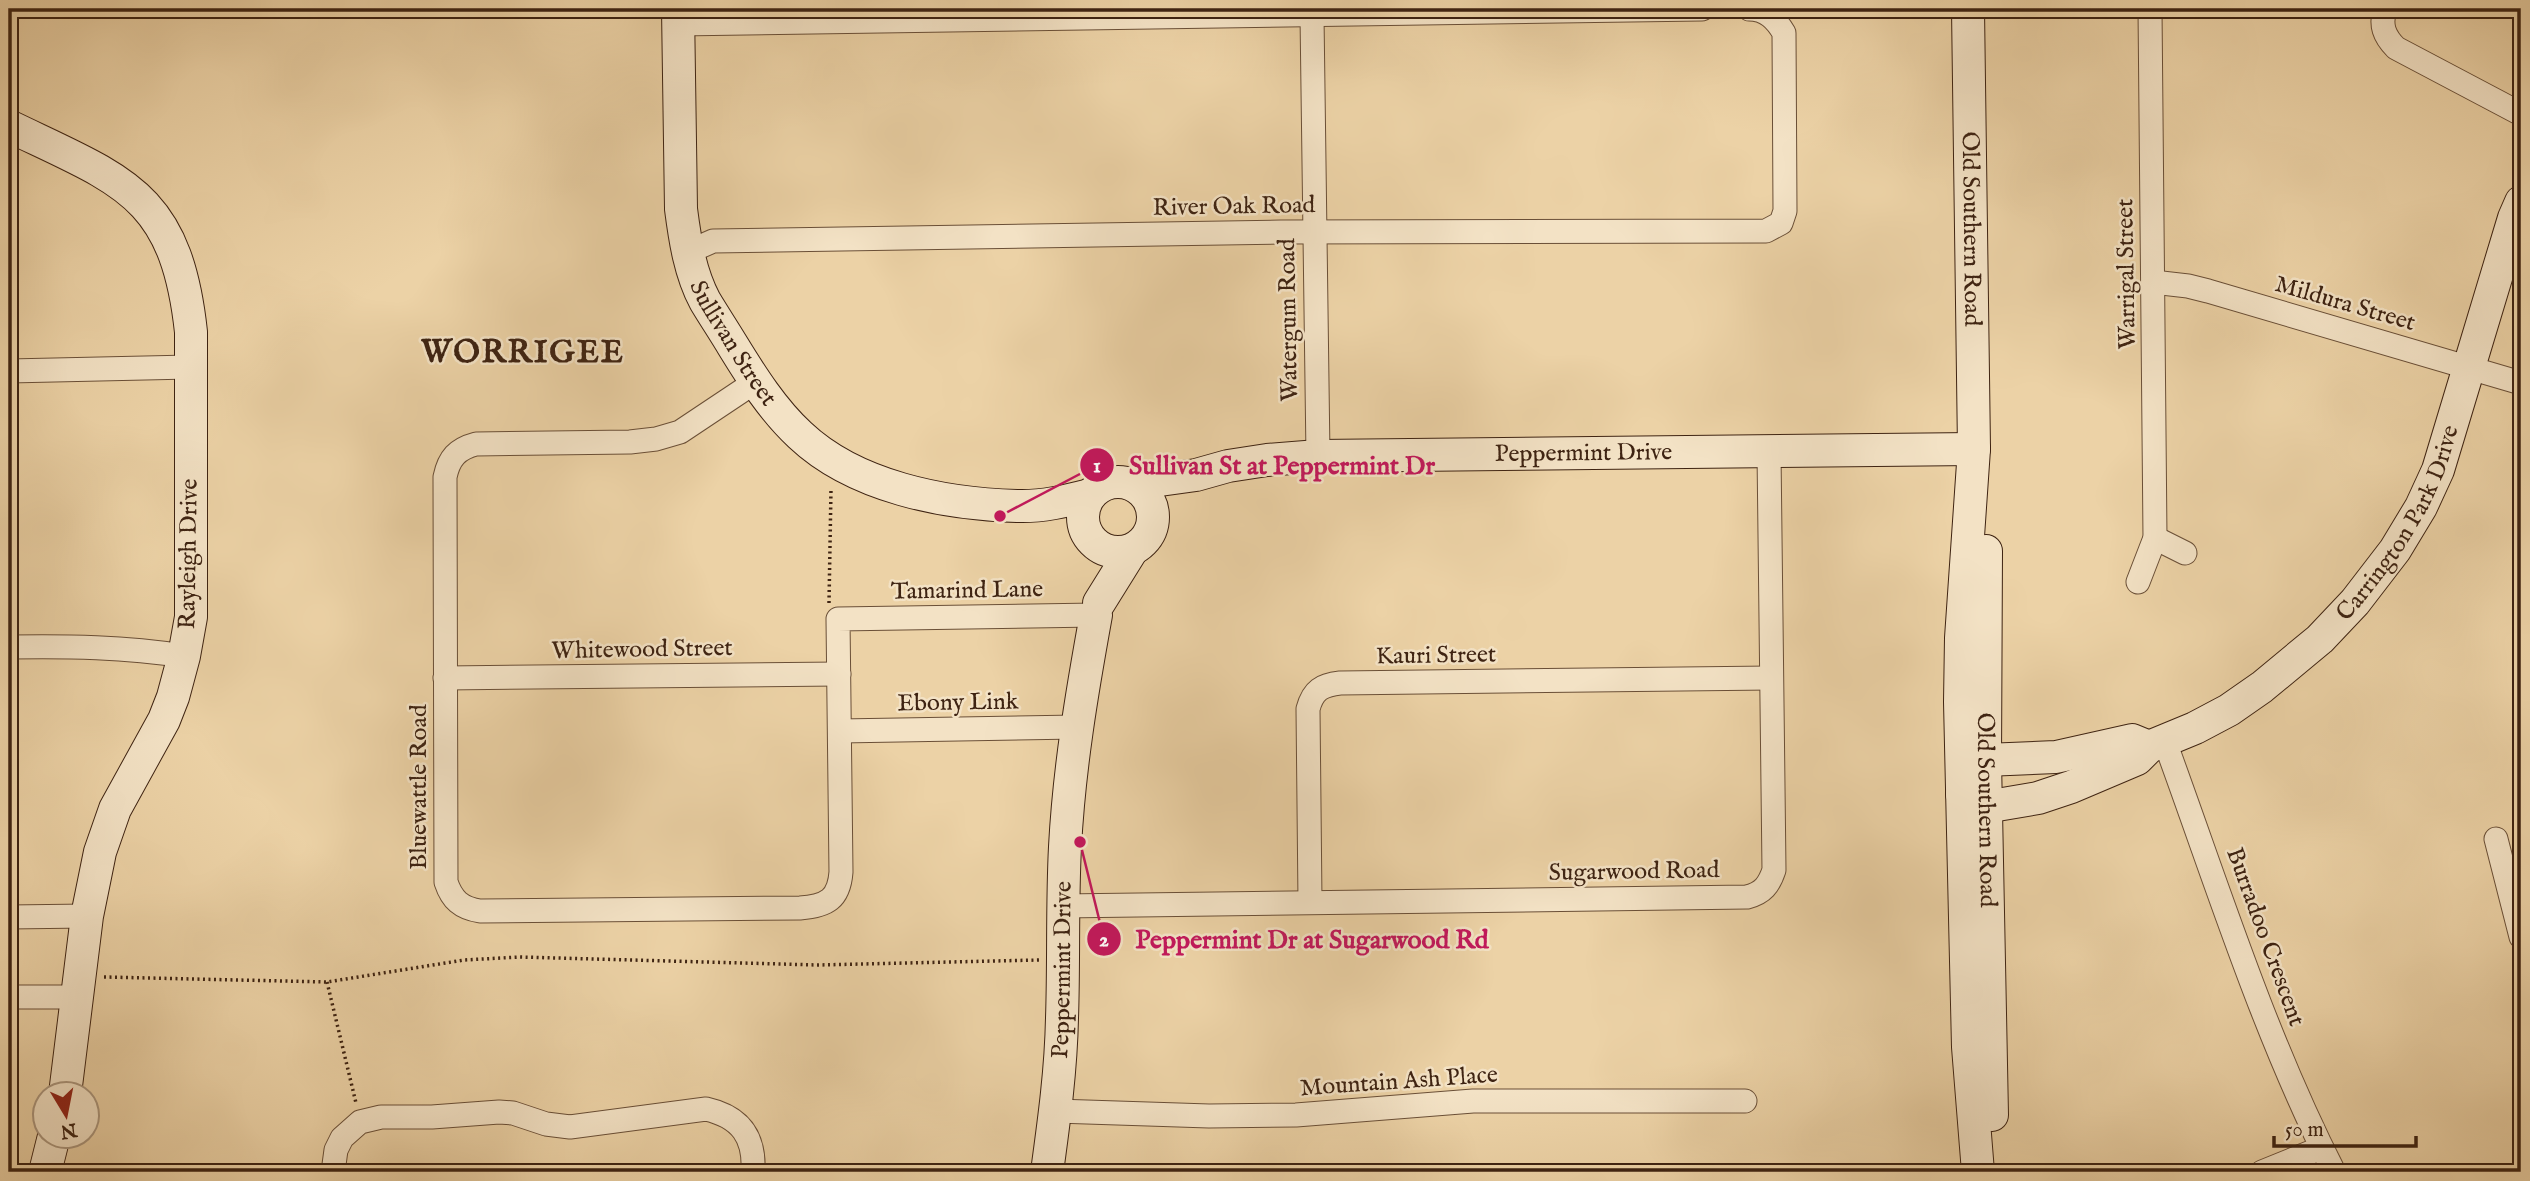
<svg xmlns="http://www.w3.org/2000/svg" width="2530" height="1181" viewBox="0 0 2530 1181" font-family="'IM FELL English',serif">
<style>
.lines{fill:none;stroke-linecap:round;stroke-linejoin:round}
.lane-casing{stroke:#6a4f37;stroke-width:13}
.street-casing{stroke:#6a4f37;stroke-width:25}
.secondary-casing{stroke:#3e2312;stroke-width:34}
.path{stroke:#3e2312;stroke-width:3.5;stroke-dasharray:2 3.5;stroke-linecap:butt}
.lane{stroke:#f3e2c5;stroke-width:10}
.street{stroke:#f3e2c5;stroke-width:23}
.secondary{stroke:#f3e2c5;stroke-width:32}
.labels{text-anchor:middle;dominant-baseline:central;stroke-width:5;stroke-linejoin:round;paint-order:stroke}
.street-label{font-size:24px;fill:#3e2312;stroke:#f3e2c5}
.district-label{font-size:32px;font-weight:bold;letter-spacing:2px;fill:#3e2312;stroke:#f3e2c5}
.leader{fill:none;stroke:#c2185b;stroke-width:2.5}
.callout-dot{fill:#c2185b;stroke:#f3e2c5;stroke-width:2.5}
.mark-label{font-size:21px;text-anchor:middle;font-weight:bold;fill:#fff}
.callout-label{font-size:26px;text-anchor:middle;font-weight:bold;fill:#c2185b;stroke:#f3e2c5;stroke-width:5;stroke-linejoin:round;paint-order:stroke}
</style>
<rect width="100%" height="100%" fill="#ecd2a6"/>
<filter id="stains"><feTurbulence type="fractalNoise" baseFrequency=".00286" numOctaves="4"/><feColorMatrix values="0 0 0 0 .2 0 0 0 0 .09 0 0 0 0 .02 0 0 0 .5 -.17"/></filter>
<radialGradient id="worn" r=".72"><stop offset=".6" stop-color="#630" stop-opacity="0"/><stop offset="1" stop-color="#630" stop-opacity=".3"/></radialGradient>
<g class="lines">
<defs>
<path id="lane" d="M1777,20L1788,9"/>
<g id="street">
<path d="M2385,9C2380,25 2384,36 2396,48L2521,114"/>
<path d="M1312,16L1318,456"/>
<path d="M678,24L1702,9"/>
<path d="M688,252L713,241L1281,232L1766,231L1781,223L1785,211L1784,33C1776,19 1766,9 1749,9"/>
<path d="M2153,282L2188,286L2208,291L2521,383"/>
<path d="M9,371L190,367"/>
<path d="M755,382L680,432L656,439L630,442L476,444C457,449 449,458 445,477L446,882C452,900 461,908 480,911L800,908C827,906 839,899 841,872L838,619L1096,615L1099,603"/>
<path d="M2155,538L2185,553"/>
<path d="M2138,582L2155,538L2150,9"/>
<path d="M9,647C69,646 124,647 184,656"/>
<path d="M445,678L839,674"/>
<path d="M840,731L1077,727"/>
<path d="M2165,742C2218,887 2264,1035 2334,1172"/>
<path d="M2496,839L2521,937"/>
<path d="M1310,901L1308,709C1313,690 1322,685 1340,683L1771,678"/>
<path d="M1062,906L1747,897C1763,893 1769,885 1774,870L1769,452"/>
<path d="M9,917L87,916"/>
<path d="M9,997H77"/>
<path d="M1056,1111L1209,1116L1296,1115L1473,1101H1745"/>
<path d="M333,1172L336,1150L342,1138L360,1122L381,1117H432L499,1112L513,1113L546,1124L570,1127L706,1109C741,1117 755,1137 753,1172"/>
<path d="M2262,1172L2321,1148"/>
</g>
<g id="secondary">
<path id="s1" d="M678,9L681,209C685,240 690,273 705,301C714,316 724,331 733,346C752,377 773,410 800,435C855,487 944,504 1017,506C1042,507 1066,501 1090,495"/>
<path id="s2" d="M1968,9L1974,449L1961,638L1960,702L1968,1047L1978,1172"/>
<path d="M9,126C123,181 176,193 191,332V617L184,656L173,697L164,720L115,809L100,852L87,916L65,1094"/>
<circle cx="1118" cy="517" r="35"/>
<path id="s3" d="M1131,484L1196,475L1228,466L1267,460L1318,456L1974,449"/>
<path id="s4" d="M1986,551L1985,760L1992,1115"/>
<path d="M1099,603L1132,550"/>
<path d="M1975,775L1985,760L2056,757L2132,740L2149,747"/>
<path id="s5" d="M1962,794L1986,805H1997L2038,798L2071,787L2137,759L2149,747L2195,728L2229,710L2262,687L2320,639L2355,602L2395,550L2421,507L2438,470L2514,218L2521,202"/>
<path d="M45,1172L54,1136"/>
<path id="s6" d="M1047,1172C1054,1121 1061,1070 1062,1018C1064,961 1062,904 1065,847C1069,769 1082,692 1096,615"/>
</g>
</defs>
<!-- lane casing -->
<use href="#lane" class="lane-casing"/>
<!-- street casing -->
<use href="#street" class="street-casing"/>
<!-- secondary casing -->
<use href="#secondary" class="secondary-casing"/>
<!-- path -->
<g class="path">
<path d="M829,603L831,489"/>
<path d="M104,977L327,982L464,960L520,957L817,965L1039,960"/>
<path d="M327,982L356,1103"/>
</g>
<!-- lane -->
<use href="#lane" class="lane"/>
<!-- street -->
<use href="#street" class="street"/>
<!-- secondary -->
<use href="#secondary" class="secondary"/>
</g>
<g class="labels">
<!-- street labels -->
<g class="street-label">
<text transform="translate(1234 207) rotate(-1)">River Oak Road</text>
<text stroke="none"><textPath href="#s2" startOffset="220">Old Southern Road</textPath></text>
<text transform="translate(2127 274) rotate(-91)">Warrigal Street</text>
<text transform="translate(2345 304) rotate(16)">Mildura Street</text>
<text transform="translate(1289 320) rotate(-91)">Watergum Road</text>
<text stroke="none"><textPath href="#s1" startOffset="346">Sullivan Street</textPath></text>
<text stroke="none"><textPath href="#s3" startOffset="455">Peppermint Drive</textPath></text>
<text stroke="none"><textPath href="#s5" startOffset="548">Carrington Park Drive</textPath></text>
<text transform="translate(189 554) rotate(-89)">Rayleigh Drive</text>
<text transform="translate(967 591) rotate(-1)">Tamarind Lane</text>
<text transform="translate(642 650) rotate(-1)">Whitewood Street</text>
<text transform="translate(1436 656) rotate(-1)">Kauri Street</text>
<text transform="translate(958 703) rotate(-1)">Ebony Link</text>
<text transform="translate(419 787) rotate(-90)">Bluewattle Road</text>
<text stroke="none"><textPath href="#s4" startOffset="259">Old Southern Road</textPath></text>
<text transform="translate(1634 872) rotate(-1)">Sugarwood Road</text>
<text transform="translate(2265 937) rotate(70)">Burradoo Crescent</text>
<text stroke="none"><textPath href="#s6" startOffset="203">Peppermint Drive</textPath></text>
<text transform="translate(1399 1082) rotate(-4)">Mountain Ash Place</text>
</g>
<!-- district labels -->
<g class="district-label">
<text x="523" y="353">WORRIGEE</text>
</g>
</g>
<!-- callouts -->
<path class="leader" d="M1000 516L1097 465M1080 842L1104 939"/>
<g class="callout-dot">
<circle cx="1000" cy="516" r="7"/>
<circle cx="1080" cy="842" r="7"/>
<circle cx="1097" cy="465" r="18"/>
<circle cx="1104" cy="939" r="18"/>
</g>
<g class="mark-label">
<text x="1097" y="472">1</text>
<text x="1104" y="946">2</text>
</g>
<g class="callout-label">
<text x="1282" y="474">Sullivan St at Peppermint Dr</text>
<text x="1312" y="948">Peppermint Dr at Sugarwood Rd</text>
</g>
<!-- margin -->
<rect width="2530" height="1181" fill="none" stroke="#ecd2a6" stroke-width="35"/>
<rect x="10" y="10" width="2509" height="1160" fill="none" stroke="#3e2312" stroke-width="3.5"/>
<rect x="18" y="18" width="2495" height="1146" fill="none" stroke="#3e2312" stroke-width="2"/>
<!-- north arrow -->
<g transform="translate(66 1115) rotate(170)"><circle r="33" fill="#f3e2c5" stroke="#ab967d" stroke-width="2"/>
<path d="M0-5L12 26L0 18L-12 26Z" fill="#8f2418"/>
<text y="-10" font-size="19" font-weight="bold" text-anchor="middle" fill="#3e2312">N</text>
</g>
<!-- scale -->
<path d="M2274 1136v10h142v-10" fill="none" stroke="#3e2312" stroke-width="3.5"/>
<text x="2285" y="1136" font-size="21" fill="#3e2312" stroke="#f3e2c5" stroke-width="5" paint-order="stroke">50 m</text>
<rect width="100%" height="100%" filter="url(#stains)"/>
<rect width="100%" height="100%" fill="url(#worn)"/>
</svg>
